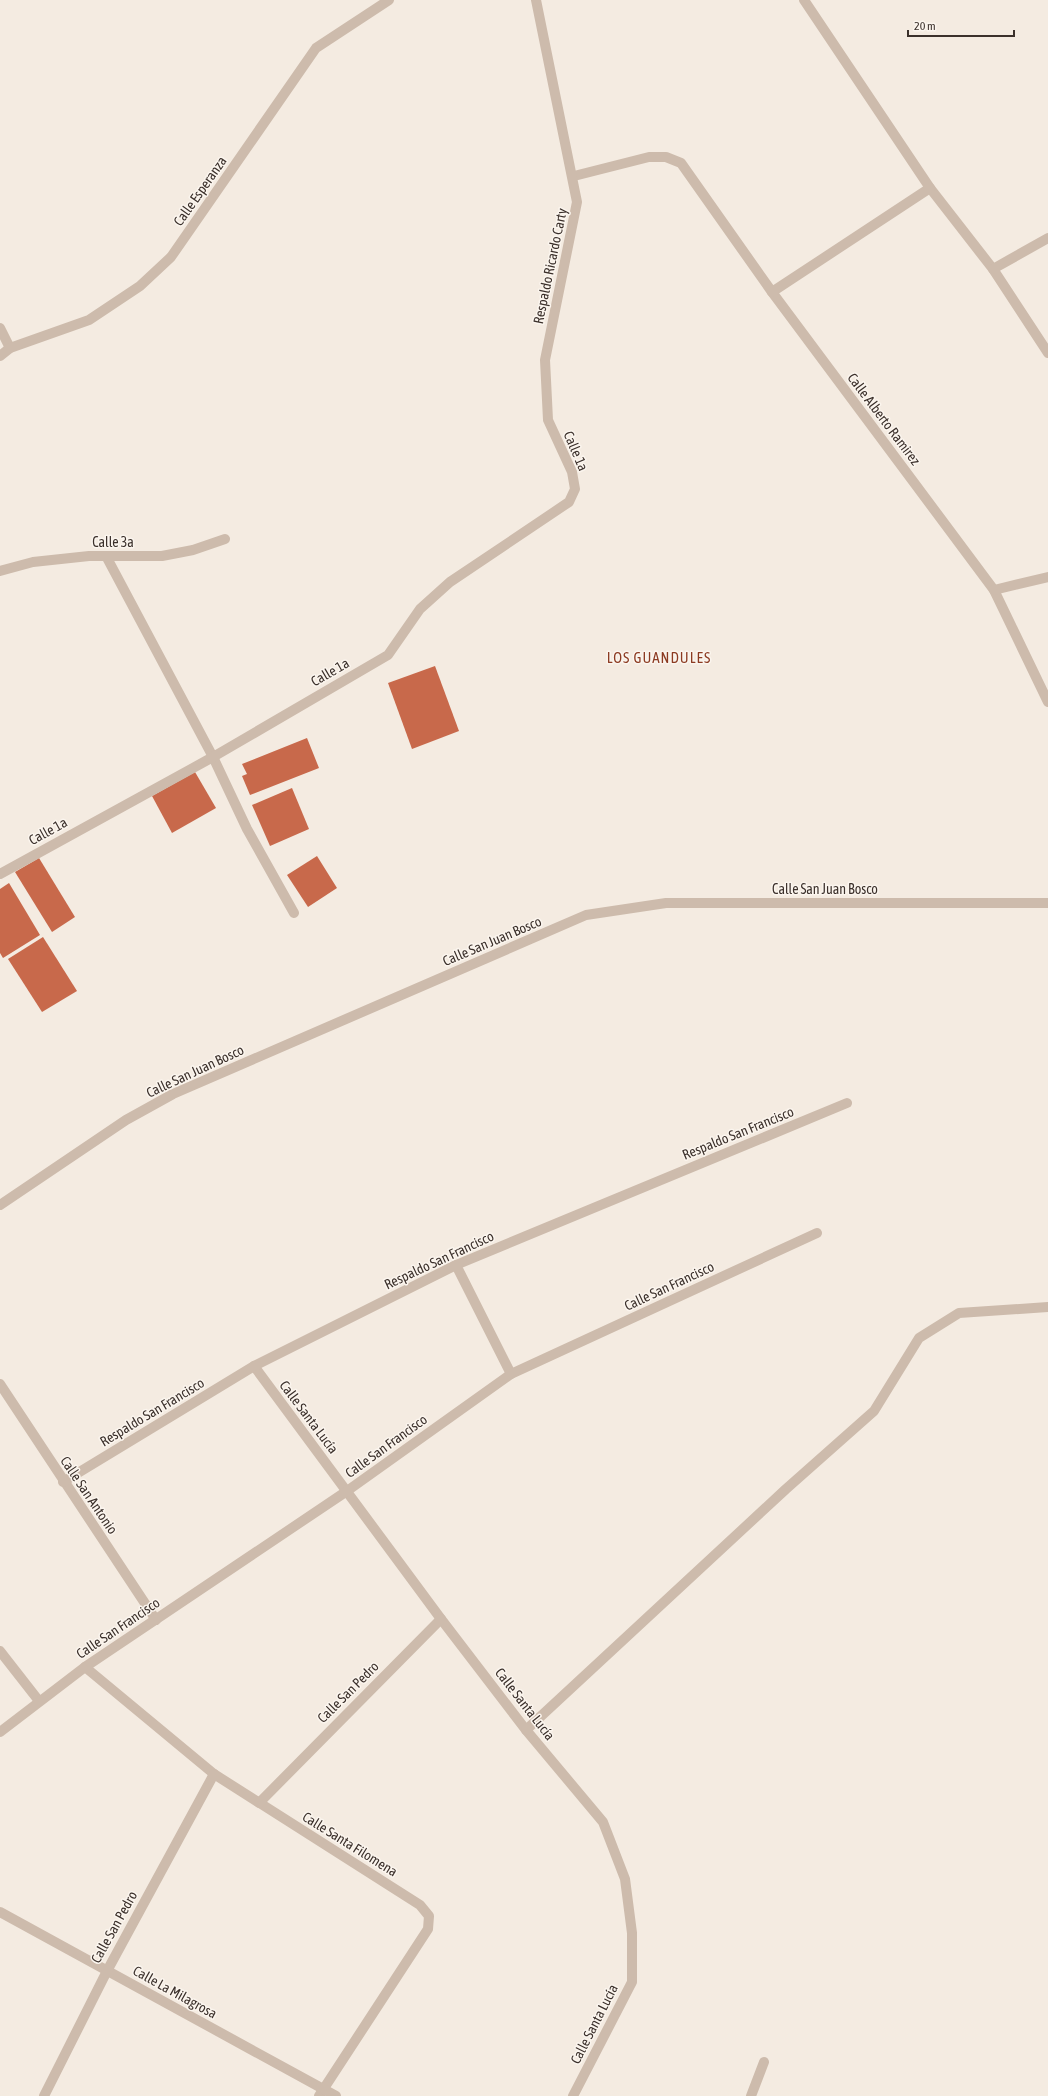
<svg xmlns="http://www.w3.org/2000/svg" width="1048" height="2096" viewBox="0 0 1048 2096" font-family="'Asap Condensed',sans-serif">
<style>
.building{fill:#c8694b}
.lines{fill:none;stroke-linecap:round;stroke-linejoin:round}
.minor{stroke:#cdbbac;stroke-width:10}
.labels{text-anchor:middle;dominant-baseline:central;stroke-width:3;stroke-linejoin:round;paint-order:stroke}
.street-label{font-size:14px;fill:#3b302b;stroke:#fbf5ee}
.neighbourhood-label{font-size:15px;letter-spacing:1px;fill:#8c3b22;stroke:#fbf5ee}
</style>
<rect width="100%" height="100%" fill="#f4ebe1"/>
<!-- building -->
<g class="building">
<path d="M435,666L459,731L412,749L388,683Z"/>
<path d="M307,738L319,768L250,795L242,776L247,774L242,764Z"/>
<path d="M195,772L216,808L172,833L152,796Z"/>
<path d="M292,788L309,829L270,846L252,805Z"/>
<path d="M317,856L337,888L308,907L287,875Z"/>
<path d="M39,858L75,917L52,932L15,872Z"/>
<path d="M9,883L40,935L3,958L0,953V889Z"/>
<path d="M43,937L77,991L42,1012L8,959Z"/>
</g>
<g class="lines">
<!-- minor -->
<g class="minor">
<path d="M804,0L930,188L993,269L1048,353"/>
<path d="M574,176L649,157H666L681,163L772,292L994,590L1048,702"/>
<path d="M993,269L1048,238"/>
<path d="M772,292L930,188"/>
<path d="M0,328L10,348"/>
<path d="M0,356L10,348L89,320L140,286L171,257L316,48L389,0"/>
<path d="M106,556L213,757L247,829L294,913"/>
<path d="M0,571L33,562L89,556H162L193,550L225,539"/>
<path d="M994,590L1048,577"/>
<path d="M0,874L213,757L388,655L420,609L450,582L569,502L575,489L572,472L548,420L545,360L577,202L536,0"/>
<path d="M0,1205L126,1120L173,1094L586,915L666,903H1048"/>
<path d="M456,1265L511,1374"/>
<path d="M254,1366L441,1619L526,1730L603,1822L625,1879L632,1933V1982L573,2096"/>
<path d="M0,1384L156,1620"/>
<path d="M63,1482L254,1366L456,1265L847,1103"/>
<path d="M0,1651L39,1701"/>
<path d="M85,1667L214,1774L420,1905L429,1916L428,1929L319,2096"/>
<path d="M526,1730L786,1489L874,1411L919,1338L959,1313L1048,1307"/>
<path d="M0,1732L85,1667L347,1491L511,1374L817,1233"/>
<path d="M259,1803L441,1619"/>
<path d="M0,1912L336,2096"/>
<path d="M44,2096L107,1971L214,1774"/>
<path d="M751,2096L764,2062"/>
</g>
</g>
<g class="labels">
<!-- street labels -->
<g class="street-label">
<text transform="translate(200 191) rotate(-55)">Calle Esperanza</text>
<text transform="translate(550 266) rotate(-78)">Respaldo Ricardo Carty</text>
<text transform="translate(884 419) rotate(53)">Calle Alberto Ramirez</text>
<text transform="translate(576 451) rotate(67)">Calle 1a</text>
<text x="113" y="542">Calle 3a</text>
<text transform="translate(330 672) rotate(-30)">Calle 1a</text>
<text transform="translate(48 831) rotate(-29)">Calle 1a</text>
<text x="825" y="889">Calle San Juan Bosco</text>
<text transform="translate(492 941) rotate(-23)">Calle San Juan Bosco</text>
<text transform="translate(195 1071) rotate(-25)">Calle San Juan Bosco</text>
<text transform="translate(738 1133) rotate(-22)">Respaldo San Francisco</text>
<text transform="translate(439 1260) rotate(-25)">Respaldo San Francisco</text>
<text transform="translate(669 1286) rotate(-25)">Calle San Francisco</text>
<text transform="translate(152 1412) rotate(-31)">Respaldo San Francisco</text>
<text transform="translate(309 1417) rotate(53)">Calle Santa Lucía</text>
<text transform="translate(386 1446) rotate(-36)">Calle San Francisco</text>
<text transform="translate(89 1495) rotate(56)">Calle San Antonio</text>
<text transform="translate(118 1628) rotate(-34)">Calle San Francisco</text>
<text transform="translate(348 1692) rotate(-45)">Calle San Pedro</text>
<text transform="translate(525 1704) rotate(52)">Calle Santa Lucía</text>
<text transform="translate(350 1844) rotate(32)">Calle Santa Filomena</text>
<text transform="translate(114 1927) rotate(-61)">Calle San Pedro</text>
<text transform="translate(175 1992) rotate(29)">Calle La Milagrosa</text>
<text transform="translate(594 2024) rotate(-63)">Calle Santa Lucía</text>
</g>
<!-- neighbourhood labels -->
<g class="neighbourhood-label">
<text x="659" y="657">LOS GUANDULES</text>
</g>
</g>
<!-- scale -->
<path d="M908 30v6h106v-6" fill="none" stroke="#3b302b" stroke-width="2"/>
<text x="914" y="30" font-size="12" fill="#3b302b" stroke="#fbf5ee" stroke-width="3" paint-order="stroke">20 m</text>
</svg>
